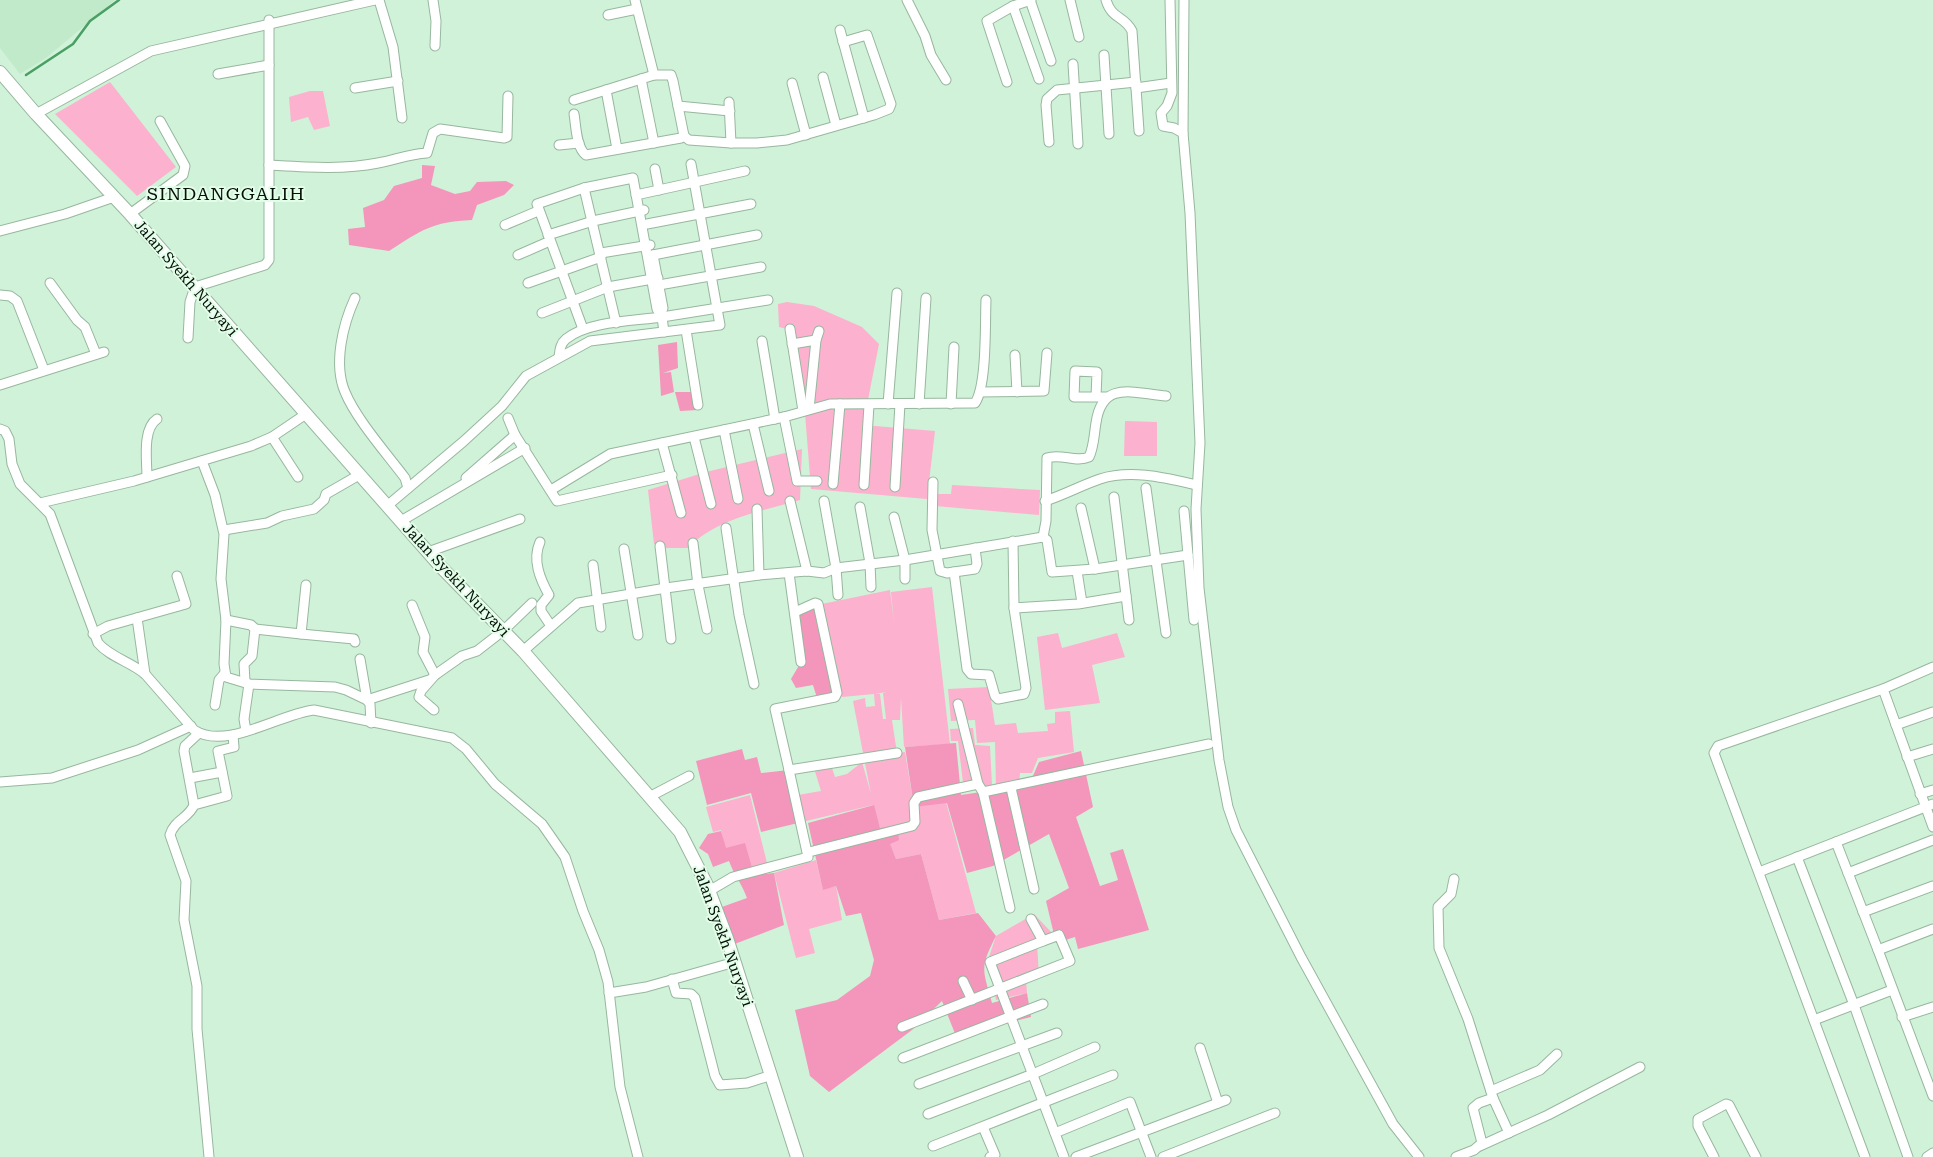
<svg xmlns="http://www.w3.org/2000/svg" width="1933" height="1157" viewBox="0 0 1933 1157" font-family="'Roboto Serif',serif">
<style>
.built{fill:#c1eaca}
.green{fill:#fcb1ce;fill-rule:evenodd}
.forest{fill:#f495bc}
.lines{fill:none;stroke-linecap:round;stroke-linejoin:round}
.stream{stroke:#499f64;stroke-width:2.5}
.minor-casing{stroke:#97b79e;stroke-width:11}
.secondary-casing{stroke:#97b79e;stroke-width:14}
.minor{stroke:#fff;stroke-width:9}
.secondary{stroke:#fff;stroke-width:12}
.labels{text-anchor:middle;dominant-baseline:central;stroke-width:4;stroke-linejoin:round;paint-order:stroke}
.street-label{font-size:15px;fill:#040f07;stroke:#e2fde8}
.quarter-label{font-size:18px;letter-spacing:1px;fill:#040f07;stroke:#e2fde8}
</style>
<rect width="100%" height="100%" fill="#d0f2d8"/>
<!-- built -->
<path class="built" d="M0,0H115L46,58L20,74L0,48Z"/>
<!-- green -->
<g class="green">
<path d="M110,82L176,167L137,196L55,114Z"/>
<path d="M310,91H323L330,126L314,130L308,117L291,122L289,97Z"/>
<path d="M787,302L814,306L862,327L879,344L863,425L935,431L927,499L811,489L803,388L787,329L779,327L778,304Z"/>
<path d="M1125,421L1157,422V456H1124Z"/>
<path d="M802,449L800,500C762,511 716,519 688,548H666L663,543L654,544L648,490L706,472Z"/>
<path d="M952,485L1040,490L1039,515L935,506L937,494H951Z"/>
<path d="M932,587L950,744L904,747L901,698L900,720H892L897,753L905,752L914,807L946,802L976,913L939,920L921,854L896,859L889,843L897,826L880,828L873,805L802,822L798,795L821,791L814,768L831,765L835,777L847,774L862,762L871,794L853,701L865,698L866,707L875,706L874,694L842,697L822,604L890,590L894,623L891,592ZM886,692L883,693L886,719H883L880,694H875Z"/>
<path d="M1058,633L1062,648L1117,633L1125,657L1092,665L1100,703L1045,710L1037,637Z"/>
<path d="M989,687L995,725L1016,723L1018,733L1048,731L1047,724L1055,723V712L1070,711L1074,752L1038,758L1032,773H1020L1019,785L996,787L995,742L977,743L975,720L951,721L948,689Z"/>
<path d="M973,728L975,745L990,746L992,786L964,791L958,741H951L950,729Z"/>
<path d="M750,795L769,871L754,875L725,848L721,830L713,832L706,807Z"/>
<path d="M816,860L823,889L836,886L842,920L809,929L815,953L796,958L774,873Z"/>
<path d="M1034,914L1053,934L1037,942L1039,977L1026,980L1027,993L996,1000L988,960L996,936Z"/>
</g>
<!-- forest -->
<g class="forest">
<path d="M422,165L435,166L431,185L455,194L470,191L477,182L506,181L514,185L504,195L477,205L472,220C431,222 422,230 389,251L349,245L348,229L365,227L363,208L384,200L394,186L422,178Z"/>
<path d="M677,342L678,368L663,373L671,372L674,392L661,396L658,345Z"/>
<path d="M675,392H694L698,410L680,411Z"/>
<path d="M816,605L835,695L817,698L813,685L796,688L791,679L801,662L797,614Z"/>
<path d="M956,743L961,795L1029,785L1039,762L1081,751L1093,807L1076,817L1100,886L1118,880L1110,853L1123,849L1149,930L1078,949L1075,937L1056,943L1046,901L1069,888L1049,834L993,866L967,873L947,803L914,807L905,747Z"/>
<path d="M742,749L745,760L757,757L761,773L789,770L802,822L761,832L751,793L707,805L696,761Z"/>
<path d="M874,805L880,828L897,825L899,840L890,844L896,859L921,854L939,920L978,913L996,936C979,969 983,969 992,1003L1027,993L1031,1017L956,1036L942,1001L912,1030L829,1092L810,1076L795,1010L837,1000L870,976L874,960L861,913L846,916L836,886L823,890L808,823Z"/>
<path d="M721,831L726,848L745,843L754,875L774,873L784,925L732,945L719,908L747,898C742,884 734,875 729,861L713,867L708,854L699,848L708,834Z"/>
</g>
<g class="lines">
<!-- stream -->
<path class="stream" d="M26,75L73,44L90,21L119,0"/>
<defs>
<g id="minor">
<path d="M379,0L393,47L402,118"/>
<path d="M433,0L436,21L435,46"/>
<path d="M635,0L654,75H671L673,81L684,136L689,140L731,143L729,102"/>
<path d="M907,0L925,36L931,55L946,80"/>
<path d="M1030,0L1051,61"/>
<path d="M1070,0L1079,37"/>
<path d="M1106,0C1112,20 1124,15 1132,31L1139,131"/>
<path d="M1170,0L1172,93L1167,106L1161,113L1163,126L1174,128L1183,133"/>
<path d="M1184,0L1183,133L1190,213L1200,443L1196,509L1199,588L1219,760L1228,807L1236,830L1301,957L1393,1124L1419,1157"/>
<path d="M1013,6L1039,79"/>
<path d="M608,15L637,9"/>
<path d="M840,30L864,118"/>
<path d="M1104,55L1109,134"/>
<path d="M1073,64L1078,144"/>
<path d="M218,74L269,65"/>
<path d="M823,77L836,125"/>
<path d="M641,79L654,143"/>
<path d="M1007,82L987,21L1013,6L1031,0"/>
<path d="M792,83L806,135"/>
<path d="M355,88L398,81"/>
<path d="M1136,88L1171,83"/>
<path d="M606,90L617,149"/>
<path d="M574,100L654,75"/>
<path d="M678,106L730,111"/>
<path d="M36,114L151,51L375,0"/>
<path d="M574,114C576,125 576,148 586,155L681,138L684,135"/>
<path d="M1049,142L1046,105L1047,99L1057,90L1136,82"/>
<path d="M731,143H757L787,140L874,115L889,109L891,104L867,35L843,42"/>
<path d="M559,145L579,143"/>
<path d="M269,165C305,167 343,170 378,163C395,160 409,154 427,153L433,133L440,129L504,138L507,137L508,96"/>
<path d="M655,169L659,190"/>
<path d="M584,188L616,323"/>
<path d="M636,195L745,171"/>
<path d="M130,214L183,175L185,166L160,121"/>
<path d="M647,224L751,204"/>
<path d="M505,225L538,211"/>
<path d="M0,231L65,214L114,197"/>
<path d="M548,235L593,221L644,210"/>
<path d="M601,253L650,245"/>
<path d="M518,255L550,241"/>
<path d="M653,255L663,308L661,313"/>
<path d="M653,255L757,235"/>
<path d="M50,283L77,320L85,327L96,354"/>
<path d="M528,283L601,257"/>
<path d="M659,285L761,267"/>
<path d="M0,295L10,296L17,301L44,370"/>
<path d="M355,298C343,324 333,364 345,392C356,419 387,454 405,478L408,488"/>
<path d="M542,313L608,287L658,278"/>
<path d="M583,329L537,204L584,188L633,178L657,309L662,317L768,300"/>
<path d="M790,329L803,411"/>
<path d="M686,330L698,405"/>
<path d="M188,338L190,302L195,287L265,265L269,260V20"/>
<path d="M762,341L775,419"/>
<path d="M792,344L816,340"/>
<path d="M1015,355L1017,392"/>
<path d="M559,357C560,350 560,344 566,339C588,321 634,321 662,317L664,332"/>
<path d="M0,385L104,352"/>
<path d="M980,392L1044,391L1047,353"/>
<path d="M1096,397L1097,372L1075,371L1074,397H1107"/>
<path d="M888,404L897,293"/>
<path d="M919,404L926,298"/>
<path d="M951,404L954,347"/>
<path d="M809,409L816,340L819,331"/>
<path d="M784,417L797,481H817"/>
<path d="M508,418L515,435L557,501L672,475"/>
<path d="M753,424L769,491"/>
<path d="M0,429L5,431L9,439L12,464L20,484L50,514L98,643C110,657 131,662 145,674L194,730C226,751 279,714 314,710L452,738L466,749L495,784L542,824L565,857L583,911L599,950L608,982L620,1087L638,1157"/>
<path d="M724,430L738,499"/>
<path d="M272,437L298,477"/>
<path d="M694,437L711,504"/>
<path d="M662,443L681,513"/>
<path d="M202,461L215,495L224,534L221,579L226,620L224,664L226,677L249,684L335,687L346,690L367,700L429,680"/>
<path d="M147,477C147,461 142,429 157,419"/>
<path d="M466,478L515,435"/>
<path d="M933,482L932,530L940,571L947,573L975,569L977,564L975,548"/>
<path d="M833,484L840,404"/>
<path d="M864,485L869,405"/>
<path d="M895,487L900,404"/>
<path d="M1146,488L1166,633"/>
<path d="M551,490L610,454L784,417L830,404L975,403C987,386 985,323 986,300"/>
<path d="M1114,497L1129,620"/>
<path d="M790,501L807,571"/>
<path d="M824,501L836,568L838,595"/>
<path d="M1045,501C1064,495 1082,485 1100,479C1131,469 1166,478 1197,485"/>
<path d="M40,503L134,481L251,446L272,437L306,414"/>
<path d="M387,506L464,441L502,406L526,376L590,341L720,325L691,164"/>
<path d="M860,507L870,563L871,587"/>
<path d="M1081,508L1095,569"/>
<path d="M757,509L759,575"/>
<path d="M1184,511L1194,620"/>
<path d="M894,517L905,560V579"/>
<path d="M401,521L525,448"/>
<path d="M726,528L739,615L754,684"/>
<path d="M224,530L267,523L282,516L314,509L324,500L326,494L359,475"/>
<path d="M1043,537L1046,521L1047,458C1061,453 1076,463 1089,457C1094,447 1094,434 1096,423C1102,380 1133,393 1166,396"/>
<path d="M540,542C532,560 540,579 549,595L541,605V611L551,626"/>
<path d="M693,543L698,585L707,629"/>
<path d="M660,546L671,639"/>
<path d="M624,549L638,635"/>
<path d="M428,552L520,519"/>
<path d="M593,565L601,627"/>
<path d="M1077,571L1082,603"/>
<path d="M954,572L967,669L971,674L989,675L995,696L998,699L1024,694L1026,688L1014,608L1013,541"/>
<path d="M789,573L801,662"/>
<path d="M412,605L425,637L423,652L435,675"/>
<path d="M1014,608L1078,604L1126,596"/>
<path d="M795,612L815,603L818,604L837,693L835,697L775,709L789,770L897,753"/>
<path d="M137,618L145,674"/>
<path d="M226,620L251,625L255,629L252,656L244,664L245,681"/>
<path d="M255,629L301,634L306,585"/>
<path d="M93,634L108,626L186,604L177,576"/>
<path d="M301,634L354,639L355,642"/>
<path d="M523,651L578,603L666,588L759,575L807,571L824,573L836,568L905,560L1043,537L1047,540L1052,572L1095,569L1188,555"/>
<path d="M360,659L367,700L370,704L371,723"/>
<path d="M1933,667L1883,689L1933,827"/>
<path d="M958,704L978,784L983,792L1209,744"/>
<path d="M215,705L219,680L225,673"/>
<path d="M434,710L419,697L421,691L435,675L462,656L477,651L504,630L532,603"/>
<path d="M1896,725L1933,712"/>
<path d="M246,731L244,719L249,684"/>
<path d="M199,733L185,746L184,751L194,805C189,818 174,820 170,835L186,881L184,920L197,986V1029L209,1157"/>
<path d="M1907,757L1933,749"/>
<path d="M190,778L222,772"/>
<path d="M0,782L52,778L138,750L191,726"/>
<path d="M1011,788L1034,889"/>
<path d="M983,792L1010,908"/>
<path d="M1920,794L1933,790"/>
<path d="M649,797L689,776"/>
<path d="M194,805L227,796L218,751L234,747L233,735"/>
<path d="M1836,842L1878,950"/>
<path d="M809,852L912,826L915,822L914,803L918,797L978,784"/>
<path d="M1797,857L1854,1005L1908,1157"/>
<path d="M1759,872L1933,804"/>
<path d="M1848,873L1933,840"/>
<path d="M1454,879L1451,894L1438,907L1439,948L1468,1019L1493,1098L1479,1103L1473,1108L1482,1143L1474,1150L1456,1157"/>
<path d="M709,891L733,877L808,857L789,770"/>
<path d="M1863,912L1933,886"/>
<path d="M1031,919L1043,941L990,962L1064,1157"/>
<path d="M1933,929L1878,950L1933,1096"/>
<path d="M672,979L676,993L691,994L695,998L715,1076L720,1085L747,1083L772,1075"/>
<path d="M963,981L972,1000"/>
<path d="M609,993L646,987L735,962"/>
<path d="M1902,1017L1933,1007"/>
<path d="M1814,1020L1892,990"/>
<path d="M902,1027L1070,961L1059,935L1043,941"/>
<path d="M1200,1048L1218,1103"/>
<path d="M903,1058L1043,1004"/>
<path d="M919,1084L1057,1033"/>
<path d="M1491,1091L1540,1070L1557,1054"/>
<path d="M1493,1098L1509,1133"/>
<path d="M928,1114L1033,1074L1095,1047"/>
<path d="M983,1127L995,1155L990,1157"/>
<path d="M1055,1133L1130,1102L1151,1157"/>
<path d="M933,1146L1113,1075"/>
<path d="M1480,1146L1548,1115L1640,1067"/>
<path d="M1076,1157L1226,1100"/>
<path d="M1163,1157L1275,1113"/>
<path d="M1714,1157L1698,1126V1119L1726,1104L1729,1105L1756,1157"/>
<path d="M1865,1157L1714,753L1718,746L1883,689"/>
<path d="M1927,1157L1933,1153"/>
</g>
<path id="secondary" d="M0,72L36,114L130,214L441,567L523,651L680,832L707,885L727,938L797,1157"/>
</defs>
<!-- minor casing -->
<use href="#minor" class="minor-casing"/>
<!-- secondary casing -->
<use href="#secondary" class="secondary-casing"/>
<!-- minor -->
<use href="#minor" class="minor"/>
<!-- secondary -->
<use href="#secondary" class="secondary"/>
</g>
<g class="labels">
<!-- street labels -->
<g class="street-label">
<text transform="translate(186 278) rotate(49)">Jalan Syekh Nuryayi</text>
<text transform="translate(456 580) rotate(47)">Jalan Syekh Nuryayi</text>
<text transform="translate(723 936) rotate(70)">Jalan Syekh Nuryayi</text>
</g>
<!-- quarter labels -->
<g class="quarter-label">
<text x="226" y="193">SINDANGGALIH</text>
</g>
</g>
</svg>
